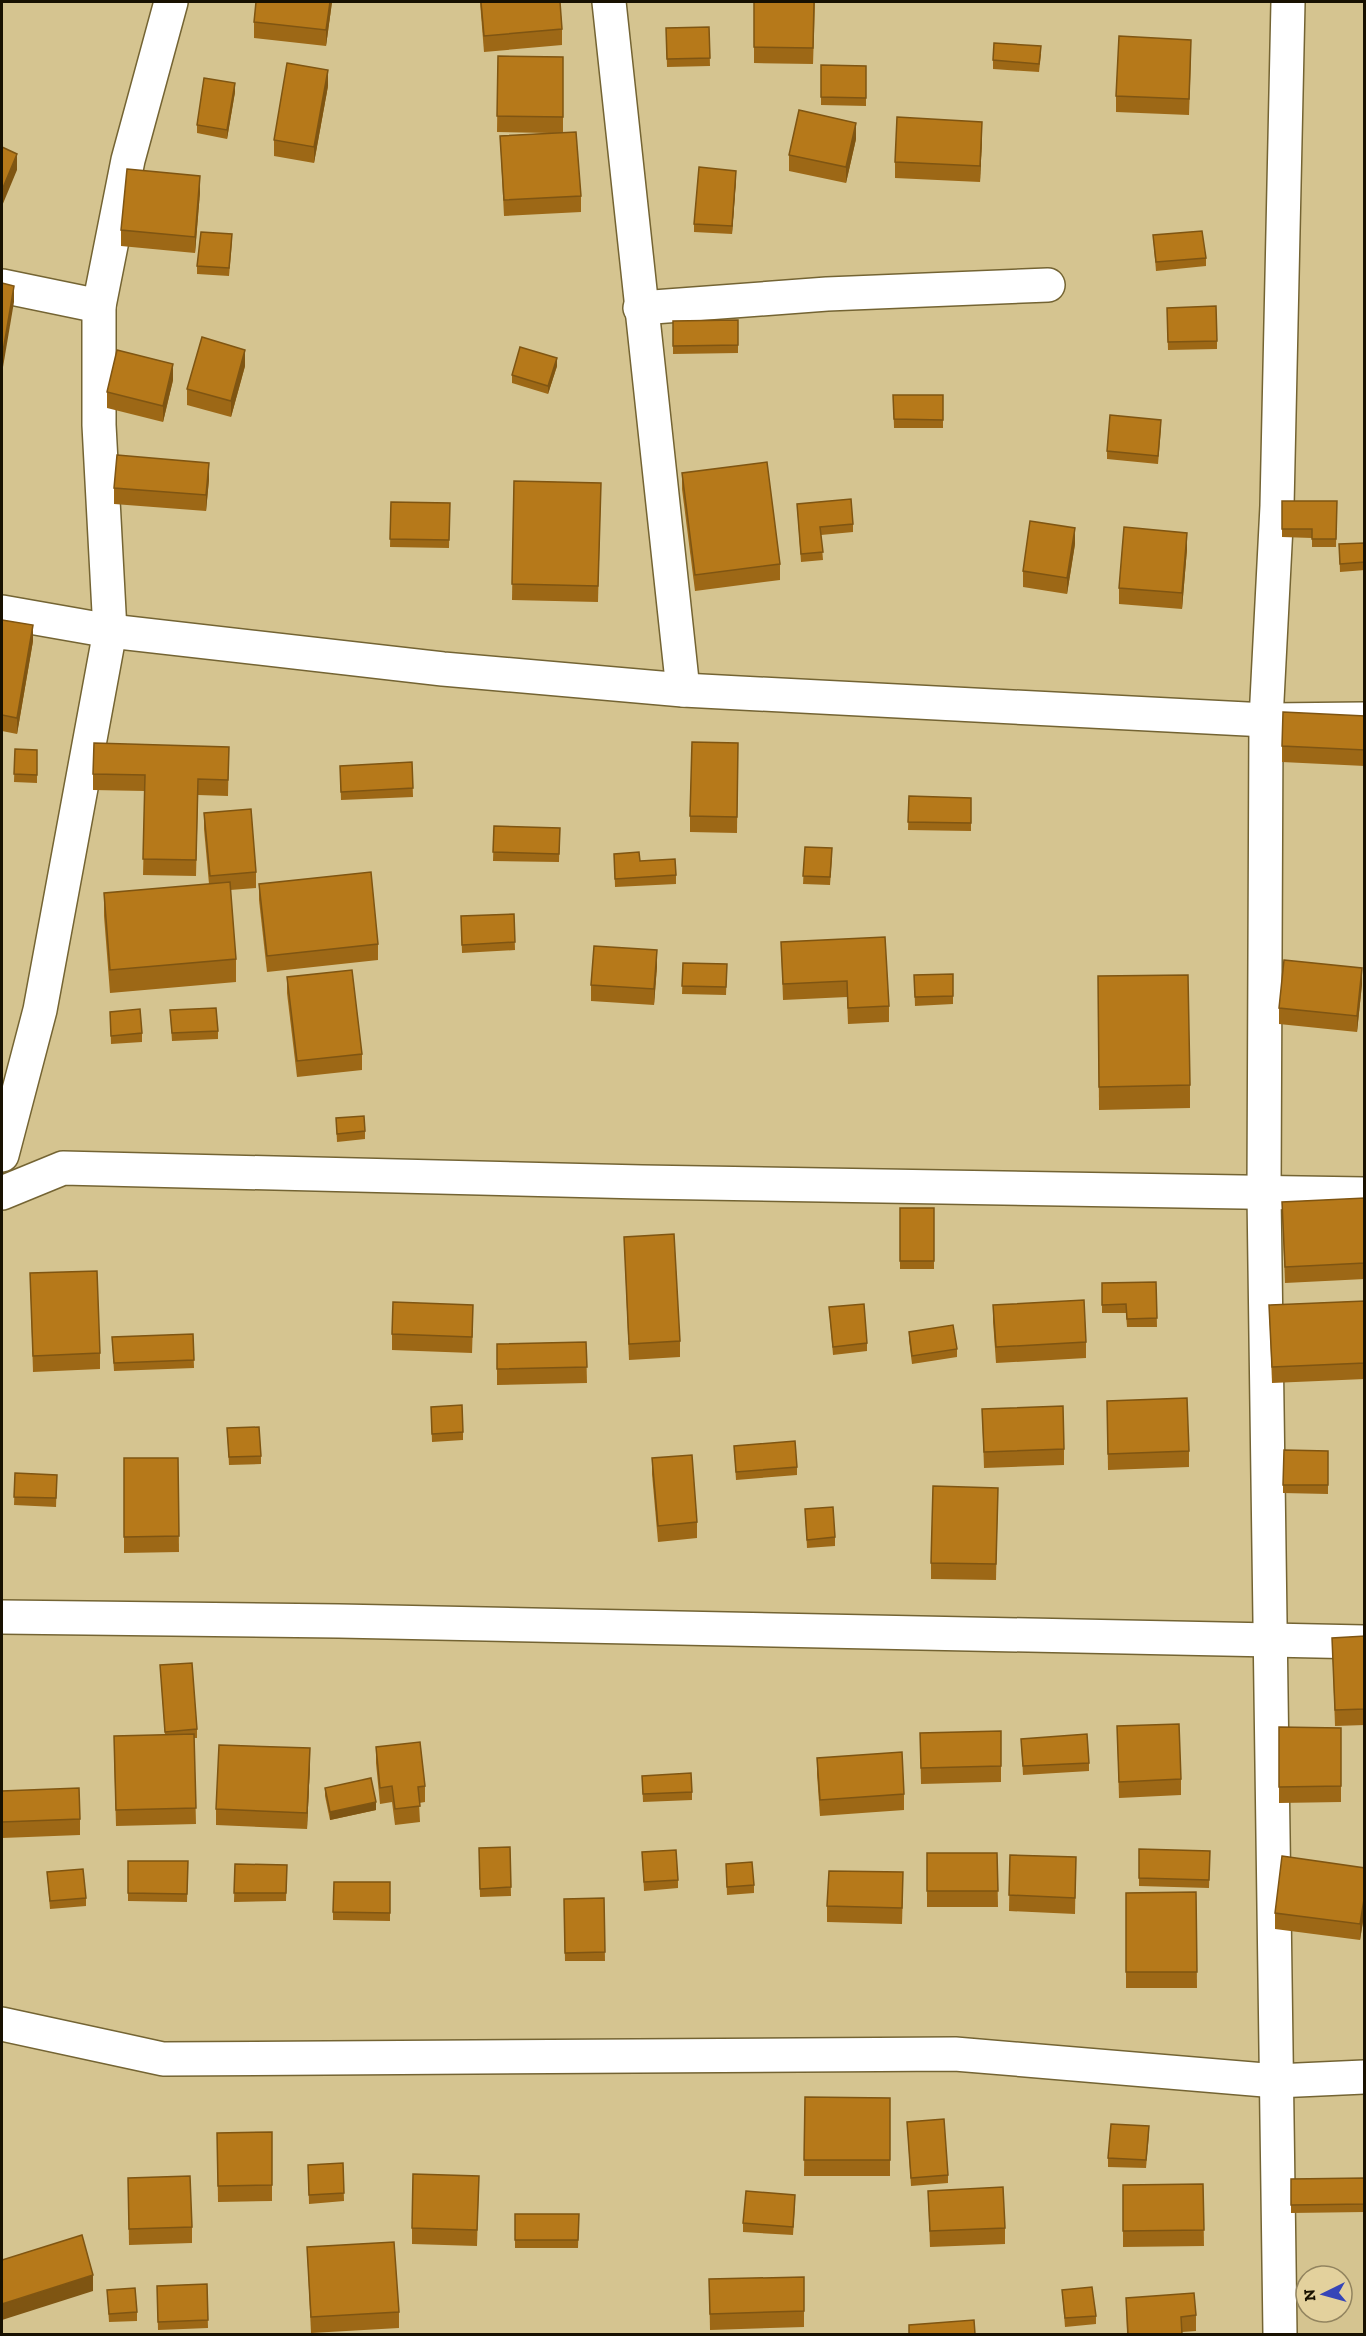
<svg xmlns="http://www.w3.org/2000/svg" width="1366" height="2336" viewBox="0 0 1366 2336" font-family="'Zilla Slab',serif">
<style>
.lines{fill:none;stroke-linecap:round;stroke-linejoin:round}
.minor-casing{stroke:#746433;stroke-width:36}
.minor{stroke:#fff;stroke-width:33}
.wall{fill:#9d6816}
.shaded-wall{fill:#7f5512}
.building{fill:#b6791a;stroke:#7f5512;stroke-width:1.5}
</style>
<rect width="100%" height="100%" fill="#d5c490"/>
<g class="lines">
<defs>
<g id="minor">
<path d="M609,2L683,690"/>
<path d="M2,286L99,306"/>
<path d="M640,308L827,294L1048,285"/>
<path d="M2,612L110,631L443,669L683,690L1266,720L1364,719"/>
<path d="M2,1155L40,1010L110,631L99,425V306L128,160L171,2"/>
<path d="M2,1193L63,1168L642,1182L1364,1194"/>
<path d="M2,1617L339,1621L1364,1642"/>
<path d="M2,2024L163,2059L955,2054L1276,2081L1364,2077"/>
<path d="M1280,2334L1264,1194L1266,720L1277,506L1288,2"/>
</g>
</defs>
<!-- minor casing -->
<use href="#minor" class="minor-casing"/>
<!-- minor -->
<use href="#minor" class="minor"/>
</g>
<!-- wall -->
<g class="wall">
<path d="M256,2H332L326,46L254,38V22Z"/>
<path d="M480,2H560L562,29V45L484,52Z"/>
<path d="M754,2H815L813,64L754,63Z"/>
<path d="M709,27L710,66L667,67L666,28Z"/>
<path d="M1041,54L1039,72L993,69V60Z"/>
<path d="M498,56L563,57V132L581,196V212L504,216L500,136L550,133L497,132Z"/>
<path d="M1191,56L1189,115L1116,112V96Z"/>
<path d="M821,65L866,66V106L821,105Z"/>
<path d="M328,86L314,163L274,156V140Z"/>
<path d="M235,92L227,139L197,133V125Z"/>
<path d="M982,138L980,182L895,178V162Z"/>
<path d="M856,139L846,183L789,171V155Z"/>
<path d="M736,179L732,234L694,232V224Z"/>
<path d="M200,192L195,253L121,246V230Z"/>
<path d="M1153,235L1206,258V266L1156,271Z"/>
<path d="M232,242L229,276L197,274V266Z"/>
<path d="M1167,308L1217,341V349L1168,350Z"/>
<path d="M738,320V353L673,354V321Z"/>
<path d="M245,366L231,417L187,405V389Z"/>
<path d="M557,366L548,394L512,383V375Z"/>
<path d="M173,380L163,422L107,408V392Z"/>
<path d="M893,395H943V428H894Z"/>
<path d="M1161,428L1158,464L1107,459V451Z"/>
<path d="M682,473L780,564V580L695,591L682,489Z"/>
<path d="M209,479L206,511L114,504V488Z"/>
<path d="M514,481L601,483L598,602L512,600Z"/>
<path d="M1337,501L1336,547H1312V538L1282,537V529Z"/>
<path d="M391,502L450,503L449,548L390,547Z"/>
<path d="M797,504L853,524V532L821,535L823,560L801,562Z"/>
<path d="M1075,544L1067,594L1023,587V571Z"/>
<path d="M1339,544L1365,553V570L1340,572Z"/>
<path d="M1187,549L1182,609L1119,604V588Z"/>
<path d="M2,620L33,641L17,734L2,731Z"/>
<path d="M1365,716V766L1282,762V746Z"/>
<path d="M738,743L737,833L690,832V816Z"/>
<path d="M229,747L228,796L198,795L196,876L143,875L145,791L93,790V774Z"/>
<path d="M15,749L37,750V783L14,782Z"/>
<path d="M412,762L413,797L341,800L340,766Z"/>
<path d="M909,796L971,798V831L908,830Z"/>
<path d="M204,813L256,872V888L230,890L236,959V982L110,993L104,916V893L209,884L204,829Z"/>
<path d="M494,826L560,828L559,862L493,861Z"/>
<path d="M805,847L832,857L830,885L803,884Z"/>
<path d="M614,854L640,861L676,875V884L615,887Z"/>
<path d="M259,884L378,944V960L267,972L259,900Z"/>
<path d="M514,914L515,950L462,953L461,916Z"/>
<path d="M781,942L889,1006V1022L848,1024L847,997L783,1000Z"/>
<path d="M683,963L727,964L726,995L682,994Z"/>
<path d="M657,966L654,1005L591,1001V985Z"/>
<path d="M953,974V1004L915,1006L914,975Z"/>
<path d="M1098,976L1190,1085V1108L1099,1110Z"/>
<path d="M287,977L362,1054V1070L297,1077L287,993Z"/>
<path d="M1362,984L1357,1032L1279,1024V1008Z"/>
<path d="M170,1010L218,1031V1039L172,1041Z"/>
<path d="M110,1012L142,1033V1042L111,1044Z"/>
<path d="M336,1118L365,1131V1139L337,1142Z"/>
<path d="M1365,1198V1279L1285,1283L1282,1202Z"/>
<rect x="900" y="1208" width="34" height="61"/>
<path d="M624,1237L680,1341V1357L629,1360Z"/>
<path d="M30,1273L100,1353V1369L33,1372Z"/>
<path d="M1156,1282L1157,1327H1127L1126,1313H1102V1283Z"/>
<path d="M1365,1301V1379L1272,1383L1269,1305Z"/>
<path d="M993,1305L1086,1342V1358L996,1363L993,1321Z"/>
<path d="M829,1307L867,1343V1351L833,1355Z"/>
<path d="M473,1321L472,1353L392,1350V1334Z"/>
<path d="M909,1332L957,1349V1357L912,1364L909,1340Z"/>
<path d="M193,1334L194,1368L114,1371L112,1337Z"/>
<path d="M586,1342L587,1383L497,1385V1344Z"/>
<path d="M1107,1401L1189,1451V1467L1108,1470Z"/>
<path d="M431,1407L463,1432V1440L432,1442Z"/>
<path d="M982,1409L1064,1449V1465L984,1468Z"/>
<path d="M227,1428L261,1456V1464L229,1465Z"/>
<path d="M734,1446L797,1467V1475L736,1480Z"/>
<path d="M1328,1451V1494L1283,1493V1485Z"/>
<path d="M124,1458H178L179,1552L124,1553Z"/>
<path d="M652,1458L697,1522V1538L658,1542L652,1474Z"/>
<path d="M15,1473L57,1475L56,1507L14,1505Z"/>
<path d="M998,1488L996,1580L931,1579V1563Z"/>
<path d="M805,1509L835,1537V1546L807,1548Z"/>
<path d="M1365,1636V1725L1335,1726L1332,1638Z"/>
<path d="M160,1665L197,1729V1738H194L196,1824L116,1826L114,1752L165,1735Z"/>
<path d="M1117,1726L1181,1779V1795L1119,1798Z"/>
<path d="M1279,1727L1341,1728V1802L1279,1803Z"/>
<path d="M1001,1731V1782L921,1784L920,1733Z"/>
<path d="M1021,1739L1089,1763V1771L1023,1775Z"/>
<path d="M376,1747L425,1786V1802L419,1803L420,1822L395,1825L392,1802L380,1804L376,1763Z"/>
<path d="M817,1758L904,1794V1810L820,1816L817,1774Z"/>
<path d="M310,1764L307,1829L216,1825V1809Z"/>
<path d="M642,1776L692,1792V1800L643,1802Z"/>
<path d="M325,1788L376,1810L330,1820L325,1796Z"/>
<path d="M2,1791L80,1819V1835L2,1838Z"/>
<path d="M510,1847L511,1896L480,1897L479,1848Z"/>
<path d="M1210,1851L1209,1888L1139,1886V1878Z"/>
<path d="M642,1852L678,1880V1888L644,1891Z"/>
<path d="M927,1853H997L998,1907H927Z"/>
<path d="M1010,1855L1076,1857L1075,1914L1009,1911Z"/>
<path d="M188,1861L187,1902L128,1901V1893Z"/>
<path d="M235,1864L287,1865L286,1901L234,1902Z"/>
<path d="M726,1864L754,1885V1893L727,1895Z"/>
<path d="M1365,1868V1909L1360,1940L1275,1929V1913Z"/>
<path d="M47,1872L86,1898V1906L50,1909Z"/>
<path d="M390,1882V1921L333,1920V1912Z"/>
<path d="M903,1888L902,1924L827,1922V1906Z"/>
<path d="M1196,1892L1197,1988H1126V1893Z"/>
<path d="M604,1898L605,1961H565L564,1899Z"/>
<path d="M805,2097L890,2098V2176H804Z"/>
<path d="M907,2122L948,2175V2183L911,2186Z"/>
<path d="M272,2132V2201L218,2202L217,2133Z"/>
<path d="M1149,2134L1146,2168L1108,2167V2158Z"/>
<path d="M343,2163L344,2201L309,2204L308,2165Z"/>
<path d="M479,2176L477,2246L412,2244V2228Z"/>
<path d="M128,2178L192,2227V2243L129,2245Z"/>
<path d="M1365,2178V2212L1291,2213V2179Z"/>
<path d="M1203,2184L1204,2246L1123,2247V2185Z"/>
<path d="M928,2191L1005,2228V2244L930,2247Z"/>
<path d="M795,2203L793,2235L743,2232V2223Z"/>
<path d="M515,2214H579L578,2248H515Z"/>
<path d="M307,2247L399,2312V2328L311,2333Z"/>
<path d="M709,2279L804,2311V2327L710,2330Z"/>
<path d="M207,2284L208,2328L158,2330L157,2286Z"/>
<path d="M107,2290L137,2312V2321L109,2322Z"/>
<path d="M1062,2290L1096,2316V2324L1065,2327Z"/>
<path d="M1126,2298L1196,2315V2331L1182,2332V2334H1127Z"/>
</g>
<!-- shaded-wall -->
<g class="shaded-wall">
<path d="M330,2H332L326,46V30Z"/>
<path d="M328,70V86L314,163V147Z"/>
<path d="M235,83V92L227,139V130Z"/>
<path d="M982,122V138L980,182V166Z"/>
<path d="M856,123V139L846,183V167Z"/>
<path d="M17,154V170L2,206V190Z"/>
<path d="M736,171V179L732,234V226Z"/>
<path d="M200,176V192L195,253V237Z"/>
<path d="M14,286V302L2,373V357Z"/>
<path d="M245,350V366L231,417V401Z"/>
<path d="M557,358V366L548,394V386Z"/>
<path d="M173,364V380L163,422V406Z"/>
<path d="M209,463V479L206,511V495Z"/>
<path d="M1075,528V544L1067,594V578Z"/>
<path d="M1187,533V549L1182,609V593Z"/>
<path d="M33,625V641L17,734V718Z"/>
<path d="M657,950V966L654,1005V989Z"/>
<path d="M1362,968V984L1357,1032V1016Z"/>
<path d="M310,1748V1764L307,1829V1813Z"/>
<path d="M376,1802V1810L330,1820V1812Z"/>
<path d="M1365,1893V1909L1360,1940V1924Z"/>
<path d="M93,2275V2291L2,2320V2304Z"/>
</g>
<!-- building -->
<g class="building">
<path d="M256,2H330L326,30L254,22Z"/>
<path d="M481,2H560L562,29L484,36Z"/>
<path d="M754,2H814L813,48L754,47Z"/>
<path d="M709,27L710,58L667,59L666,28Z"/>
<path d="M1119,36L1191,40L1189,99L1116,96Z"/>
<path d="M994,43L1041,46L1039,64L993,60Z"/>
<path d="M498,56L563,57V117L497,116Z"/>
<path d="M287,63L328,70L314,147L274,140Z"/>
<path d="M821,65L866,66V98L821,97Z"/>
<path d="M204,78L235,83L227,130L197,125Z"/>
<path d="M799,110L856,123L846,167L789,155Z"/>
<path d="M897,117L982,122L980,166L895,162Z"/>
<path d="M576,132L581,196L504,200L500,136Z"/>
<path d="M2,147L17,154L2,190Z"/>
<path d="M699,167L736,171L732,226L694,224Z"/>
<path d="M127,169L200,176L195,237L121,230Z"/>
<path d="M1202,231L1206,258L1156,262L1153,235Z"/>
<path d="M201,232L232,234L229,268L197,266Z"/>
<path d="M2,283L14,286L2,357Z"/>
<path d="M1216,306L1217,341L1168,342L1167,308Z"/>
<path d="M738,320V345L673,346V321Z"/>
<path d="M202,337L245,350L231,401L187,389Z"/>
<path d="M520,347L557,358L548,386L512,375Z"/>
<path d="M117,350L173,364L163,406L107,392Z"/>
<path d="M893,395H943V420L894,419Z"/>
<path d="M1110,415L1161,420L1158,456L1107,451Z"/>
<path d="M117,455L209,463L206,495L114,488Z"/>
<path d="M767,462L780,564L695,575L682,473Z"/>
<path d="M514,481L601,483L598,586L512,584Z"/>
<path d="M851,499L853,524L820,527L823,552L801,554L797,504Z"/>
<path d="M1282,501H1337L1336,539H1312V529H1282Z"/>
<path d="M391,502L450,503L449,540L390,539Z"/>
<path d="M1030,521L1075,528L1067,578L1023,571Z"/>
<path d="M1124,527L1187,533L1182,593L1119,588Z"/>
<path d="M1364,543L1365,562L1340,564L1339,544Z"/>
<path d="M2,620L33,625L17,718L2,715Z"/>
<path d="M1283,712L1365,716V750L1282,746Z"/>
<path d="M692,742L738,743L737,817L690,816Z"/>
<path d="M94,743L229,747L228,780L198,779L196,860L143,859L145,775L93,774Z"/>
<path d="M15,749L37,750V775L14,774Z"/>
<path d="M412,762L413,788L341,792L340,766Z"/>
<path d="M909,796L971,798V823L908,822Z"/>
<path d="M251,809L256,872L210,876L204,813Z"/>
<path d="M494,826L560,828L559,854L493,852Z"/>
<path d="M805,847L832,848L830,877L803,876Z"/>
<path d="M639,852L640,861L675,859L676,875L615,879L614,854Z"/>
<path d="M371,872L378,944L267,956L259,884Z"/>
<path d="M230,882L236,959L110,970L104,893Z"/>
<path d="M514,914L515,942L462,945L461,916Z"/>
<path d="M885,937L889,1006L848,1008L847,981L783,984L781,942Z"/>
<path d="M594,946L657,950L654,989L591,985Z"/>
<path d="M1284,960L1362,968L1357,1016L1279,1008Z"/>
<path d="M683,963L727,964L726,987L682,986Z"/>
<path d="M352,970L362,1054L297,1061L287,977Z"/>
<path d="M953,974V996L915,997L914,975Z"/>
<path d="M1188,975L1190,1085L1099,1087L1098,976Z"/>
<path d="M216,1008L218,1031L172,1033L170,1010Z"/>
<path d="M140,1009L142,1033L111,1036L110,1012Z"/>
<path d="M364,1116L365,1131L337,1134L336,1118Z"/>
<path d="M1365,1198V1263L1285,1267L1282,1202Z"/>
<rect x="900" y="1208" width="34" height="53"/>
<path d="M674,1234L680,1341L629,1344L624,1237Z"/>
<path d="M97,1271L100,1353L33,1356L30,1273Z"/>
<path d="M1156,1282L1157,1318L1127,1319L1126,1304L1102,1305V1283Z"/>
<path d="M1084,1300L1086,1342L996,1347L993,1305Z"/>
<path d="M1365,1301V1363L1272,1367L1269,1305Z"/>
<path d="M393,1302L473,1305L472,1337L392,1334Z"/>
<path d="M864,1304L867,1343L833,1347L829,1307Z"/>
<path d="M953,1325L957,1349L912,1356L909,1332Z"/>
<path d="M193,1334L194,1360L114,1363L112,1337Z"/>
<path d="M586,1342L587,1367L497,1369V1344Z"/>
<path d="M1187,1398L1189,1451L1108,1454L1107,1401Z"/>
<path d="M462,1405L463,1432L432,1434L431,1407Z"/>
<path d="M1063,1406L1064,1449L984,1452L982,1409Z"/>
<path d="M259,1427L261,1456L229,1457L227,1428Z"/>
<path d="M795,1441L797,1467L736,1472L734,1446Z"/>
<path d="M1284,1450L1328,1451V1485H1283Z"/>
<path d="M692,1455L697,1522L658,1526L652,1458Z"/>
<path d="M124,1458H178L179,1536L124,1537Z"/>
<path d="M15,1473L57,1475L56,1498L14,1497Z"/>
<path d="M933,1486L998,1488L996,1564L931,1563Z"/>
<path d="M833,1507L835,1537L807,1540L805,1509Z"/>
<path d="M1365,1636V1709L1335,1710L1332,1638Z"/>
<path d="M192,1663L197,1729L165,1732L160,1665Z"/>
<path d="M1179,1724L1181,1779L1119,1782L1117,1726Z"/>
<path d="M1279,1727L1341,1728V1786L1279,1787Z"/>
<path d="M1001,1731V1766L921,1768L920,1733Z"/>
<path d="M194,1734L196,1808L116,1810L114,1736Z"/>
<path d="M1087,1734L1089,1763L1023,1766L1021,1739Z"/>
<path d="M420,1742L425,1786L418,1787L420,1806L395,1809L392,1786L380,1788L376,1747Z"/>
<path d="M219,1745L310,1748L307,1813L216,1809Z"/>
<path d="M902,1752L904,1794L820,1800L817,1758Z"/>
<path d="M691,1773L692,1792L643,1794L642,1776Z"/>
<path d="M371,1778L376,1802L330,1812L325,1788Z"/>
<path d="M79,1788L80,1819L2,1822V1791Z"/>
<path d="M510,1847L511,1887L480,1889L479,1848Z"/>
<path d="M1139,1849L1210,1851L1209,1880L1139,1878Z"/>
<path d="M676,1850L678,1880L644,1882L642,1852Z"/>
<path d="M927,1853H997L998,1891H927Z"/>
<path d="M1010,1855L1076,1857L1075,1898L1009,1895Z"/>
<path d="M1282,1856L1365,1868V1893L1360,1924L1275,1913Z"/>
<path d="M128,1861H188L187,1894L128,1893Z"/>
<path d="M752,1862L754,1885L727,1887L726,1864Z"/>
<path d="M235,1864L287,1865L286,1893H234Z"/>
<path d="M83,1869L86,1898L50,1901L47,1872Z"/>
<path d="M829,1871L903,1872L902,1908L827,1906Z"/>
<path d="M334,1882H390V1913L333,1912Z"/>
<path d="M1196,1892L1197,1972H1126V1893Z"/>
<path d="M604,1898L605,1952L565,1953L564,1899Z"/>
<path d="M805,2097L890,2098V2160H804Z"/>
<path d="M944,2119L948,2175L911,2178L907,2122Z"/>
<path d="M1111,2124L1149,2126L1146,2160L1108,2158Z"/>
<path d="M272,2132V2185L218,2186L217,2133Z"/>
<path d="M343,2163L344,2193L309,2195L308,2165Z"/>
<path d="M413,2174L479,2176L477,2230L412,2228Z"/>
<path d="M190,2176L192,2227L129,2229L128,2178Z"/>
<path d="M1365,2178V2204L1291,2205V2179Z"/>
<path d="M1203,2184L1204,2230L1123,2231V2185Z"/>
<path d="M1003,2187L1005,2228L930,2231L928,2191Z"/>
<path d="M746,2191L795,2195L793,2227L743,2223Z"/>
<path d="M515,2214H579L578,2240H515Z"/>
<path d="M82,2235L93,2275L2,2304V2260Z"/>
<path d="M394,2242L399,2312L311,2317L307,2247Z"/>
<path d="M804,2277V2311L710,2314L709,2279Z"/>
<path d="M207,2284L208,2320L158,2322L157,2286Z"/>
<path d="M1092,2287L1096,2316L1065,2318L1062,2290Z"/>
<path d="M135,2288L137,2312L109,2314L107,2290Z"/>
<path d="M1194,2293L1196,2315L1181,2317L1182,2334H1128L1126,2298Z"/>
<path d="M974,2320L975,2334H909V2325Z"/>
</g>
<!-- border -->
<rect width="1366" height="2336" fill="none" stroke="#181101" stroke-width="6"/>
<!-- north arrow -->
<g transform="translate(1324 2294) rotate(265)"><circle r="28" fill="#e3d19d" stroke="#92845f" stroke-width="1.5"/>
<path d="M0-4.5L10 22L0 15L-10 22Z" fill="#3645b8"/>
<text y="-9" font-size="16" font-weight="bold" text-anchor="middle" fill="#181101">N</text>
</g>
</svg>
